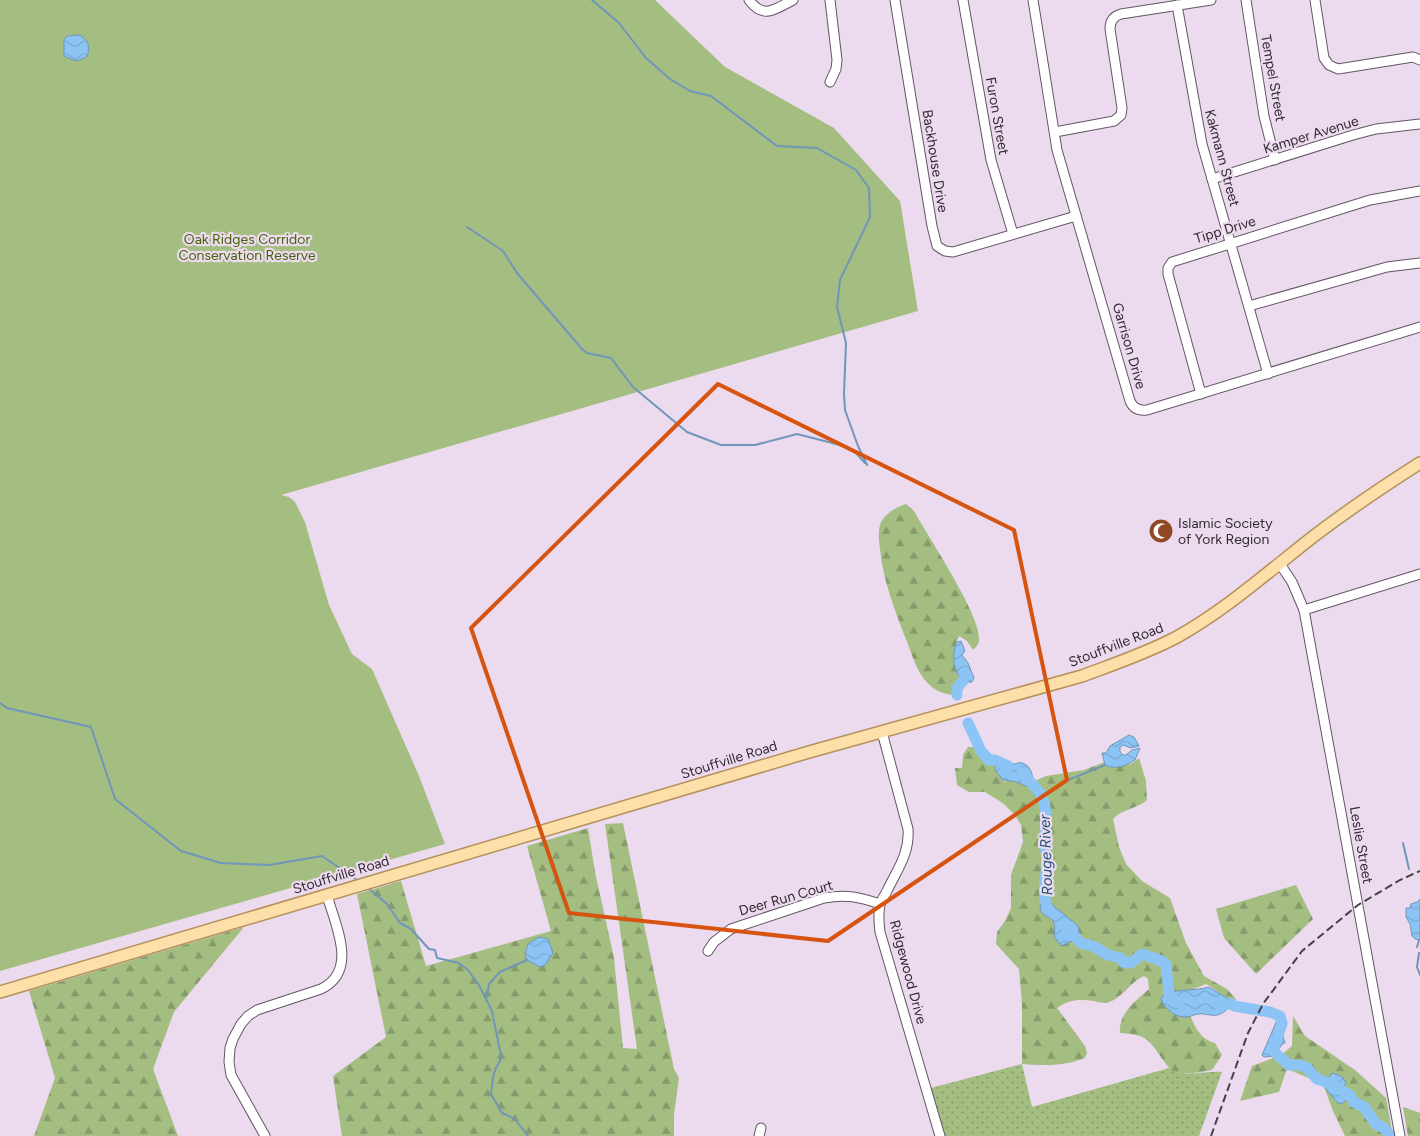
<svg xmlns="http://www.w3.org/2000/svg" width="1420" height="1136" viewBox="0 0 1420 1136" font-family="Figtree,sans-serif">
<style>
.grass{fill:url(#grass-dots)}
.forest{fill:url(#forest-firs)}
.park{fill:#a4be82}
.water{fill:url(#water-waves);stroke:#7096ba}
.lines{fill:none;stroke-linecap:round;stroke-linejoin:round}
.stream{stroke:#7096ba;stroke-width:2}
.river{stroke:#8cc5f5;stroke-width:11}
.minor-casing{stroke:#645466;stroke-width:11}
.major-casing{stroke:#b49159;stroke-width:14}
.minor{stroke:#fff;stroke-width:9}
.major{stroke:#fddfa9;stroke-width:11}
.rail{stroke:#483f49;stroke-width:2;stroke-dasharray:8 4;stroke-linecap:butt}
.marked{fill:none;stroke:#d65410;stroke-width:4;stroke-linejoin:round}
.labels{text-anchor:middle;dominant-baseline:central;stroke-width:4.5;stroke-linejoin:round;paint-order:stroke}
.street-label{font-size:14px;fill:#302931;stroke:#ecdaee}
.park-label{font-size:14px;fill:#456209;stroke:#ecdaee}
.poi-label{font-size:14px;fill:#302931;stroke:#ecdaee;text-anchor:start}
.water-label{font-size:15px;font-style:italic;fill:#1d5279;stroke:#ecdaee}
</style>
<defs>
<pattern id="grass-dots" width="8" height="8" patternUnits="userSpaceOnUse" patternTransform="scale(1.25)"><rect width="8" height="8" fill="#a4be82"/><path d="M2 2h.1M6 6h.1" fill="none" stroke="#869a6b" stroke-width="1.8" stroke-linecap="round"/></pattern>
<pattern id="forest-firs" width="22" height="20" patternUnits="userSpaceOnUse" patternTransform="scale(1.25)"><rect width="22" height="20" fill="#a4be82"/><path d="M5 1l3.5 6h-7zM16 11l3.5 6h-7z" fill="#869a6b"/></pattern>
<pattern id="water-waves" width="16" height="10" patternUnits="userSpaceOnUse" patternTransform="scale(1.25)"><rect width="16" height="10" fill="#8cc5f5"/><path d="M0 5q4-4 8 0t8 0" fill="none" stroke="#79a9d2"/></pattern>
</defs>
<rect width="100%" height="100%" fill="#ecdaee"/>
<!-- grass -->
<path class="grass" d="M1022,1064L1032,1107L1169,1068C1184,1079 1205,1070 1222,1072L1199,1136H936L923,1090Z"/>
<!-- forest -->
<g class="forest">
<path d="M906,504L914,511C927,535 982,617 979,640C979,644 976,647 973,650L967,641L959,636C951,652 953,669 963,685L954,695C941,694 932,689 924,679C915,667 911,651 905,637C894,608 883,580 880,549C879,542 878,532 880,525C883,515 896,507 906,504Z"/>
<path d="M968,747H979L992,761L1004,782L1014,778L1028,784L1046,776L1084,770L1107,761L1108,767L1131,764L1139,758L1146,781L1147,800C1137,809 1122,809 1113,819L1119,847L1126,864L1142,881L1170,898L1186,943L1204,976L1227,989L1236,999L1233,1006C1223,998 1217,989 1206,984L1184,993C1189,1012 1194,1038 1215,1043L1222,1055L1212,1070C1201,1072 1187,1075 1176,1072C1166,1070 1157,1047 1147,1040C1140,1034 1129,1034 1120,1033C1118,1013 1136,1001 1149,989L1148,979L1144,976C1130,982 1121,1000 1106,1003C1102,1003 1097,1002 1094,1001C1080,999 1069,999 1057,1008L1085,1046L1087,1053L1085,1058C1066,1066 1043,1066 1022,1064V1005L1019,969L996,944L997,932L1005,921L1011,908V875L1023,842L1021,825L1015,815L1004,804L985,792H969L957,785L955,768H962L963,755Z"/>
<path d="M623,823L674,1069L679,1078L674,1114V1136H342L333,1076L386,1037L357,894L401,881L426,966L551,931L527,846L588,828L595,872L614,958L623,1048L637,1049L605,824Z"/>
<path d="M1296,885L1313,919L1256,974L1224,938L1216,909Z"/>
<path d="M244,927L174,1012L153,1069L178,1136H34L55,1078L29,991Z"/>
<path d="M1293,1016L1305,1036L1355,1070L1386,1098L1393,1136H1345L1333,1111L1323,1084L1287,1069L1279,1092L1240,1101L1252,1066L1281,1055L1292,1046Z"/>
<path d="M1403,1107L1420,1113V1136H1408Z"/>
</g>
<!-- park -->
<path class="park" d="M0,0H655L725,67L834,128L900,201L918,311L281,495L289,497L295,502L305,522L329,605L352,654L372,669L419,776L445,844L0,971Z"/>
<!-- water -->
<g class="water">
<path d="M79,35C89,40 89,44 88,55C79,63 74,61 64,56V40L67,36Z"/>
<path d="M961,641L965,651L962,655L968,663L974,678L972,682C954,685 950,653 957,642Z"/>
<path d="M1129,735L1134,737L1139,746L1131,748L1123,745L1120,747V752L1123,755H1126L1132,750L1140,748L1135,760C1126,766 1115,770 1105,765L1102,753H1106L1110,746Z"/>
<path d="M1001,758C1005,760 1009,763 1013,764C1017,764 1018,762 1022,763C1031,765 1034,777 1032,784L1025,786L1017,782L1003,780L995,770L996,759Z"/>
<path d="M1420,899V940L1415,939L1412,936L1410,924L1406,917V908H1410L1411,904L1417,902Z"/>
<path d="M1046,900L1077,925L1079,929L1077,939L1061,946L1054,936C1058,909 1040,923 1040,905Z"/>
<path d="M539,937L548,939L553,953L545,965L540,967L527,960L525,954L528,944Z"/>
<path d="M1209,987L1233,1002C1228,1010 1220,1017 1211,1015C1206,1015 1203,1013 1199,1014C1195,1014 1192,1016 1188,1017C1177,1019 1163,1008 1161,998C1173,987 1194,992 1209,987Z"/>
<path d="M1282,1016L1287,1021L1283,1036L1285,1043L1282,1044L1275,1056L1264,1057L1262,1055L1277,1020Z"/>
<path d="M1332,1073L1341,1076L1346,1082L1344,1086L1349,1095C1346,1100 1344,1105 1338,1103L1325,1088L1326,1082Z"/>
</g>
<g class="lines">
<!-- stream -->
<g class="stream">
<path d="M592,0L619,23L646,58L670,79L690,91L711,96L777,146L817,148L856,170L869,188L870,217L840,280L837,307L846,343L844,394L845,410L858,446L867,465"/>
<path d="M467,227L503,251L517,273L582,349L587,353L611,358L633,387L687,432L721,445H755L797,434L844,446L855,452L865,463"/>
<path d="M0,703L7,708L91,727L115,799L181,851L221,863L269,865L322,856L357,880"/>
<path d="M1042,797L1063,782L1105,765"/>
<path d="M1403,843L1409,869"/>
<path d="M368,888L387,904L400,923L411,929L429,949L435,950L437,958L459,963L468,970L479,985L492,1011L501,1056L500,1061L496,1068L493,1077L491,1094L502,1113L515,1119L528,1136"/>
<path d="M1417,947L1419,940"/>
<path d="M1419,953L1417,967L1420,975"/>
<path d="M486,1000L489,984L500,972L527,960"/>
</g>
<!-- river -->
<g class="river">
<path d="M957,695V688L963,681"/>
<path d="M968,723L981,751L989,760H995L1008,766"/>
<path d="M1022,773C1028,780 1038,788 1042,797C1048,810 1045,826 1045,840C1045,847 1047,856 1047,863C1046,877 1040,901 1051,912"/>
<path d="M1068,929L1081,943L1093,946L1108,955L1121,958L1123,962L1131,963L1142,954L1162,961L1166,965L1169,993L1174,1001L1179,1002"/>
<path d="M1218,1004H1232L1234,1006L1270,1012L1280,1016L1282,1024L1273,1050C1277,1056 1284,1059 1288,1065H1298L1306,1067L1317,1079L1326,1082L1350,1095L1354,1102L1364,1107L1376,1124L1384,1128L1391,1136"/>
</g>
<defs>
<g id="minor">
<path d="M749,0C764,20 775,9 793,0"/>
<path d="M895,0L932,226L937,246L945,251L953,252L1076,216"/>
<path d="M963,0L991,160L1013,234"/>
<path d="M1033,0L1057,150L1130,401C1133,408 1139,411 1147,410L1420,327"/>
<path d="M1246,0L1264,116L1275,160"/>
<path d="M1315,0L1324,58L1329,65L1338,69L1413,57L1420,60"/>
<path d="M1177,5L1202,144L1268,374"/>
<path d="M830,82L836,69L837,60L830,0"/>
<path d="M1055,132L1114,121L1121,115L1122,108L1110,29C1110,21 1114,16 1121,14L1211,0"/>
<path d="M1212,179L1353,135L1376,129L1420,124"/>
<path d="M1249,306L1387,267L1420,263"/>
<path d="M1201,394L1168,274V268L1172,262L1370,200L1420,191"/>
<path d="M1280,564L1292,582L1304,610L1400,1136"/>
<path d="M1304,610L1420,574"/>
<path d="M882,732L908,829C910,853 897,870 887,891C885,895 881,900 880,905C878,914 879,924 880,932L940,1136"/>
<path d="M708,951L714,942L731,929L824,898C847,894 859,897 880,904"/>
<path d="M265,1136L231,1075L229,1062L230,1048L233,1039L241,1024L248,1016L257,1010L321,989C359,971 335,925 327,895"/>
<path d="M759,1136L761,1128"/>
</g>
<path id="major" d="M0,992L809,752L1082,676C1114,664 1147,653 1177,637C1227,609 1269,571 1314,536C1348,510 1384,486 1420,463"/>
</defs>
<!-- minor casing -->
<use href="#minor" class="minor-casing"/>
<!-- major casing -->
<use href="#major" class="major-casing"/>
<!-- minor -->
<use href="#minor" class="minor"/>
<!-- major -->
<use href="#major" class="major"/>
<!-- rail -->
<path class="rail" d="M1211,1136L1248,1033L1263,1004L1302,951L1358,905L1400,880L1420,871"/>
</g>
<!-- marked area -->
<path class="marked" d="M718,384L1014,530L1067,780L828,941L569,913L471,628Z"/>
<!-- icons -->
<defs>
<symbol id="mosque-disc" viewBox="-11 -11 22 22"><circle r="9.5" fill="#904925" stroke="#ecdaee"/><path d="M3.5-4.9A6 6 0 1 0 3.5 4.9A5 5 0 1 1 3.5-4.9Z" fill="#fff"/></symbol>
</defs>
<g fill-rule="evenodd">
<use href="#mosque-disc" x="1147" y="517" width="28" height="28"/>
</g>
<g class="labels">
<!-- street labels -->
<g class="street-label">
<text transform="translate(1273 78) rotate(80)">Tempel Street</text>
<text transform="translate(997 116) rotate(80)">Furon Street</text>
<text transform="translate(1311 135) rotate(-17)">Kamper Avenue</text>
<text transform="translate(1222 158) rotate(75)">Kakmann Street</text>
<text transform="translate(935 161) rotate(81)">Backhouse Drive</text>
<text transform="translate(1225 230) rotate(-17)">Tipp Drive</text>
<text transform="translate(1129 346) rotate(74)">Garrison Drive</text>
<text transform="translate(1116 645) rotate(-21)">Stouffville Road</text>
<text transform="translate(729 760) rotate(-17)">Stouffville Road</text>
<text transform="translate(1361 845) rotate(80)">Leslie Street</text>
<text transform="translate(341 875) rotate(-17)">Stouffville Road</text>
<text transform="translate(786 898) rotate(-16)">Deer Run Court</text>
<text transform="translate(908 972) rotate(75)">Ridgewood Drive</text>
</g>
<!-- park labels -->
<g class="park-label">
<text x="247" y="239">Oak Ridges Corridor<tspan x="247" dy="16">Conservation Reserve</tspan></text>
</g>
<!-- poi labels -->
<g class="poi-label">
<text x="1178" y="523">Islamic Society<tspan x="1178" dy="16">of York Region</tspan></text>
</g>
<!-- water labels -->
<g class="water-label">
<text transform="translate(1046 855) rotate(-92)">Rouge River</text>
</g>
</g>
</svg>
